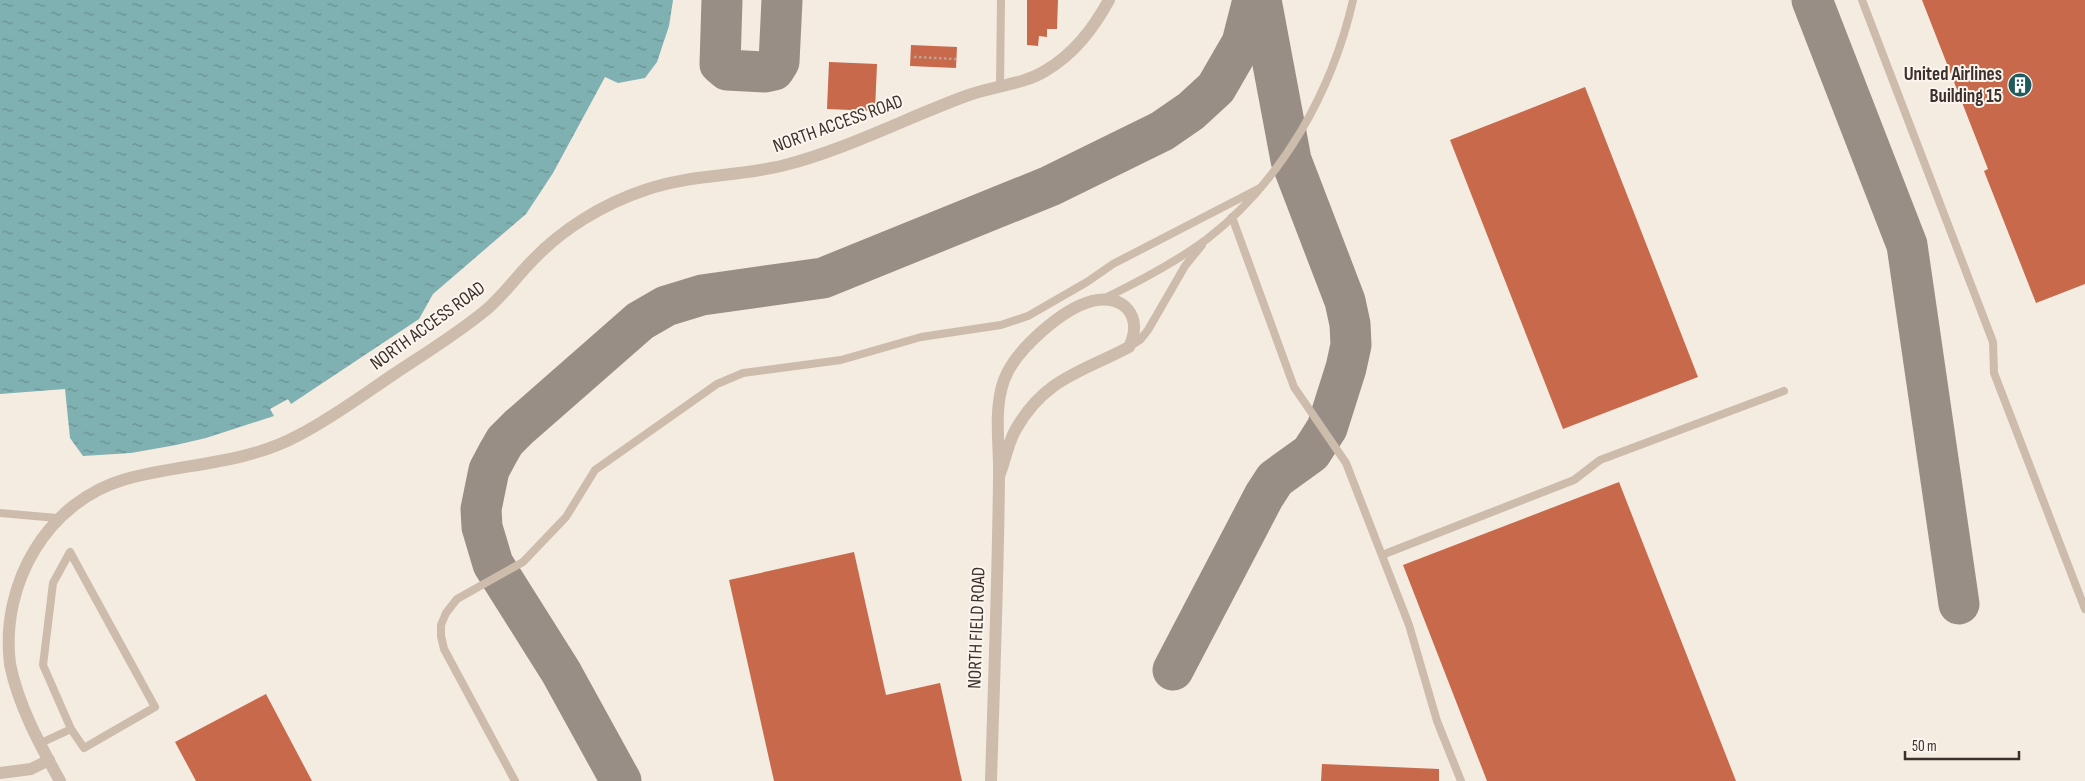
<svg xmlns="http://www.w3.org/2000/svg" width="2085" height="781" viewBox="0 0 2085 781" font-family="'Sofia Sans Condensed',sans-serif">
<style>
.water{fill:url(#water-ripples)}
.pier{fill:#f4ebe1}
.lines{fill:none;stroke-linecap:round;stroke-linejoin:round}
.taxiway{stroke:#988e86;stroke-width:41}
.building{fill:#c8694b}
.path{stroke:#b9a596;stroke-width:2.5;stroke-dasharray:2.5 2.5;stroke-linecap:butt}
.service{stroke:#cdbbac;stroke-width:8}
.minor{stroke:#cdbbac;stroke-width:12}
.tertiary{stroke:#cdbbac;stroke-width:12}
.labels{text-anchor:middle;dominant-baseline:central;stroke-width:4;stroke-linejoin:round;paint-order:stroke}
.poi-label{font-size:19px;font-weight:bold;fill:#3b302b;stroke:#fbf5ee;text-anchor:end}
.street-label{font-size:19px;fill:#3b302b;stroke:#fbf5ee}
</style>
<defs>
<pattern id="water-ripples" width="26" height="14" patternUnits="userSpaceOnUse" patternTransform="scale(1.25)"><rect width="26" height="14" fill="#7fb0b2"/><path d="M2 4q2-2 4 0t4 0M15 11q2-2 4 0t4 0" fill="none" stroke="#699091"/></pattern>
</defs>
<rect width="100%" height="100%" fill="#f4ebe1"/>
<!-- water -->
<path class="water" d="M0,0H681L650,87L623,85L492,278L252,438L72,467L71,454L3,461L0,480Z"/>
<!-- pier -->
<path class="pier" d="M673,0H683L679,56L673,67L651,90L633,93L623,88L544,212L494,280L457,313L296,417L252,440L212,451L72,469L70,468L69,457L5,463L6,480L0,482V394L65,389L70,438L83,456L131,453L176,445L206,438L274,416L270,409L288,399L291,404L419,319L433,294L526,214L553,173L605,77L618,83L645,78L657,62L669,26Z"/>
<g class="lines">
<!-- taxiway -->
<g class="taxiway">
<path d="M722,0L720,64L727,70L765,72L774,70L779,62L782,0"/>
<path d="M1812,0L1907,245L1959,604"/>
<path d="M1173,670L1264,496L1275,479L1311,453L1327,428L1346,368L1351,345L1350,324L1345,301L1291,160L1261,0"/>
<path d="M621,781L561,672L493,564L482,527L481,509L489,470L498,453L505,441L519,427L640,321L666,306L702,295L823,278L1050,186L1162,131L1191,111L1216,88L1242,43L1253,0"/>
</g>
</g>
<!-- building -->
<g class="building">
<path d="M1027,0H1058L1057,29H1047V37L1039,36L1038,46L1027,45Z"/>
<path d="M1922,0H2085V284L2036,303L1984,171L1988,169Z"/>
<path d="M911,45L957,47L956,68L910,66Z"/>
<path d="M829,62L877,64L875,111L827,109Z"/>
<path d="M1585,87L1698,377L1563,429L1450,140Z"/>
<path d="M1619,482L1736,781H1487L1403,565Z"/>
<path d="M854,552L886,695L940,683L962,781H774L729,580Z"/>
<path d="M266,694L312,781H196L175,742Z"/>
<path d="M1322,764L1439,769V781H1321Z"/>
</g>
<g class="lines">
<!-- path -->
<path class="path" d="M914,57L956,59"/>
<!-- service -->
<g class="service">
<path d="M1862,0L1993,342L1994,373L2085,609"/>
<path d="M1000,86L1001,0"/>
<path d="M1232,217L1294,387L1346,463L1409,625L1437,721L1461,781"/>
<path d="M1105,298C1140,281 1176,262 1207,239C1282,181 1332,92 1353,0"/>
<path d="M1130,346L1140,340L1148,330L1185,266L1202,245"/>
<path d="M0,513L57,518"/>
<path d="M1382,555L1574,480L1600,460L1784,391"/>
<path d="M41,743L71,729L84,748L155,707L70,552L53,583L43,665L71,729"/>
<path d="M515,781L444,649L441,636V625L446,613L457,599L523,562L566,517L595,470L717,384L743,373L841,360L921,337L1001,325L1028,316L1087,282L1113,264L1260,188"/>
</g>
<!-- minor -->
<g class="minor">
<path d="M0,773L31,769L49,760"/>
<path d="M991,781C994,680 998,579 999,478C1000,446 993,411 1004,380C1015,350 1062,309 1092,301C1124,293 1144,317 1129,347C1082,372 1045,378 1016,429C1008,442 1005,462 999,476"/>
</g>
<!-- tertiary -->
<path class="tertiary" d="M60,781C40,745 18,705 10,664C0,583 48,501 126,479C184,463 244,465 299,435C332,418 363,395 394,374C424,354 457,334 486,310C503,296 516,277 532,261C562,229 603,204 645,190C690,174 739,177 785,165C847,149 906,118 966,96C992,86 1022,85 1045,71C1074,54 1093,29 1109,0"/>
</g>
<!-- icons -->
<defs>
<symbol id="building-disc" viewBox="-11 -11 22 22"><circle r="9.5" fill="#1f5a5e" stroke="#fbf5ee"/><path d="M-4-6H4V6H1V3H-1V6H-4ZM-2.5-4.3h1.7v1.8h-1.7ZM.8-4.3h1.7v1.8H.8ZM-2.5-1h1.7V.8h-1.7ZM.8-1h1.7V.8H.8Z" fill="#fff"/></symbol>
</defs>
<g fill-rule="evenodd">
<use href="#building-disc" x="2006" y="71" width="28" height="28"/>
</g>
<g class="labels">
<!-- poi labels -->
<g class="poi-label">
<text x="2002" y="74">United Airlines<tspan x="2002" dy="22">Building 15</tspan></text>
</g>
<!-- street labels -->
<g class="street-label">
<text transform="translate(838 124) rotate(-20)">NORTH ACCESS ROAD</text>
<text transform="translate(428 326) rotate(-36)">NORTH ACCESS ROAD</text>
<text transform="translate(977 628) rotate(-88)">NORTH FIELD ROAD</text>
</g>
</g>
<!-- scale -->
<path d="M1905 751v8h114v-8" fill="none" stroke="#3b302b" stroke-width="2.5"/>
<text x="1912" y="751" font-size="15" fill="#3b302b" stroke="#fbf5ee" stroke-width="4" paint-order="stroke">50 m</text>
</svg>
